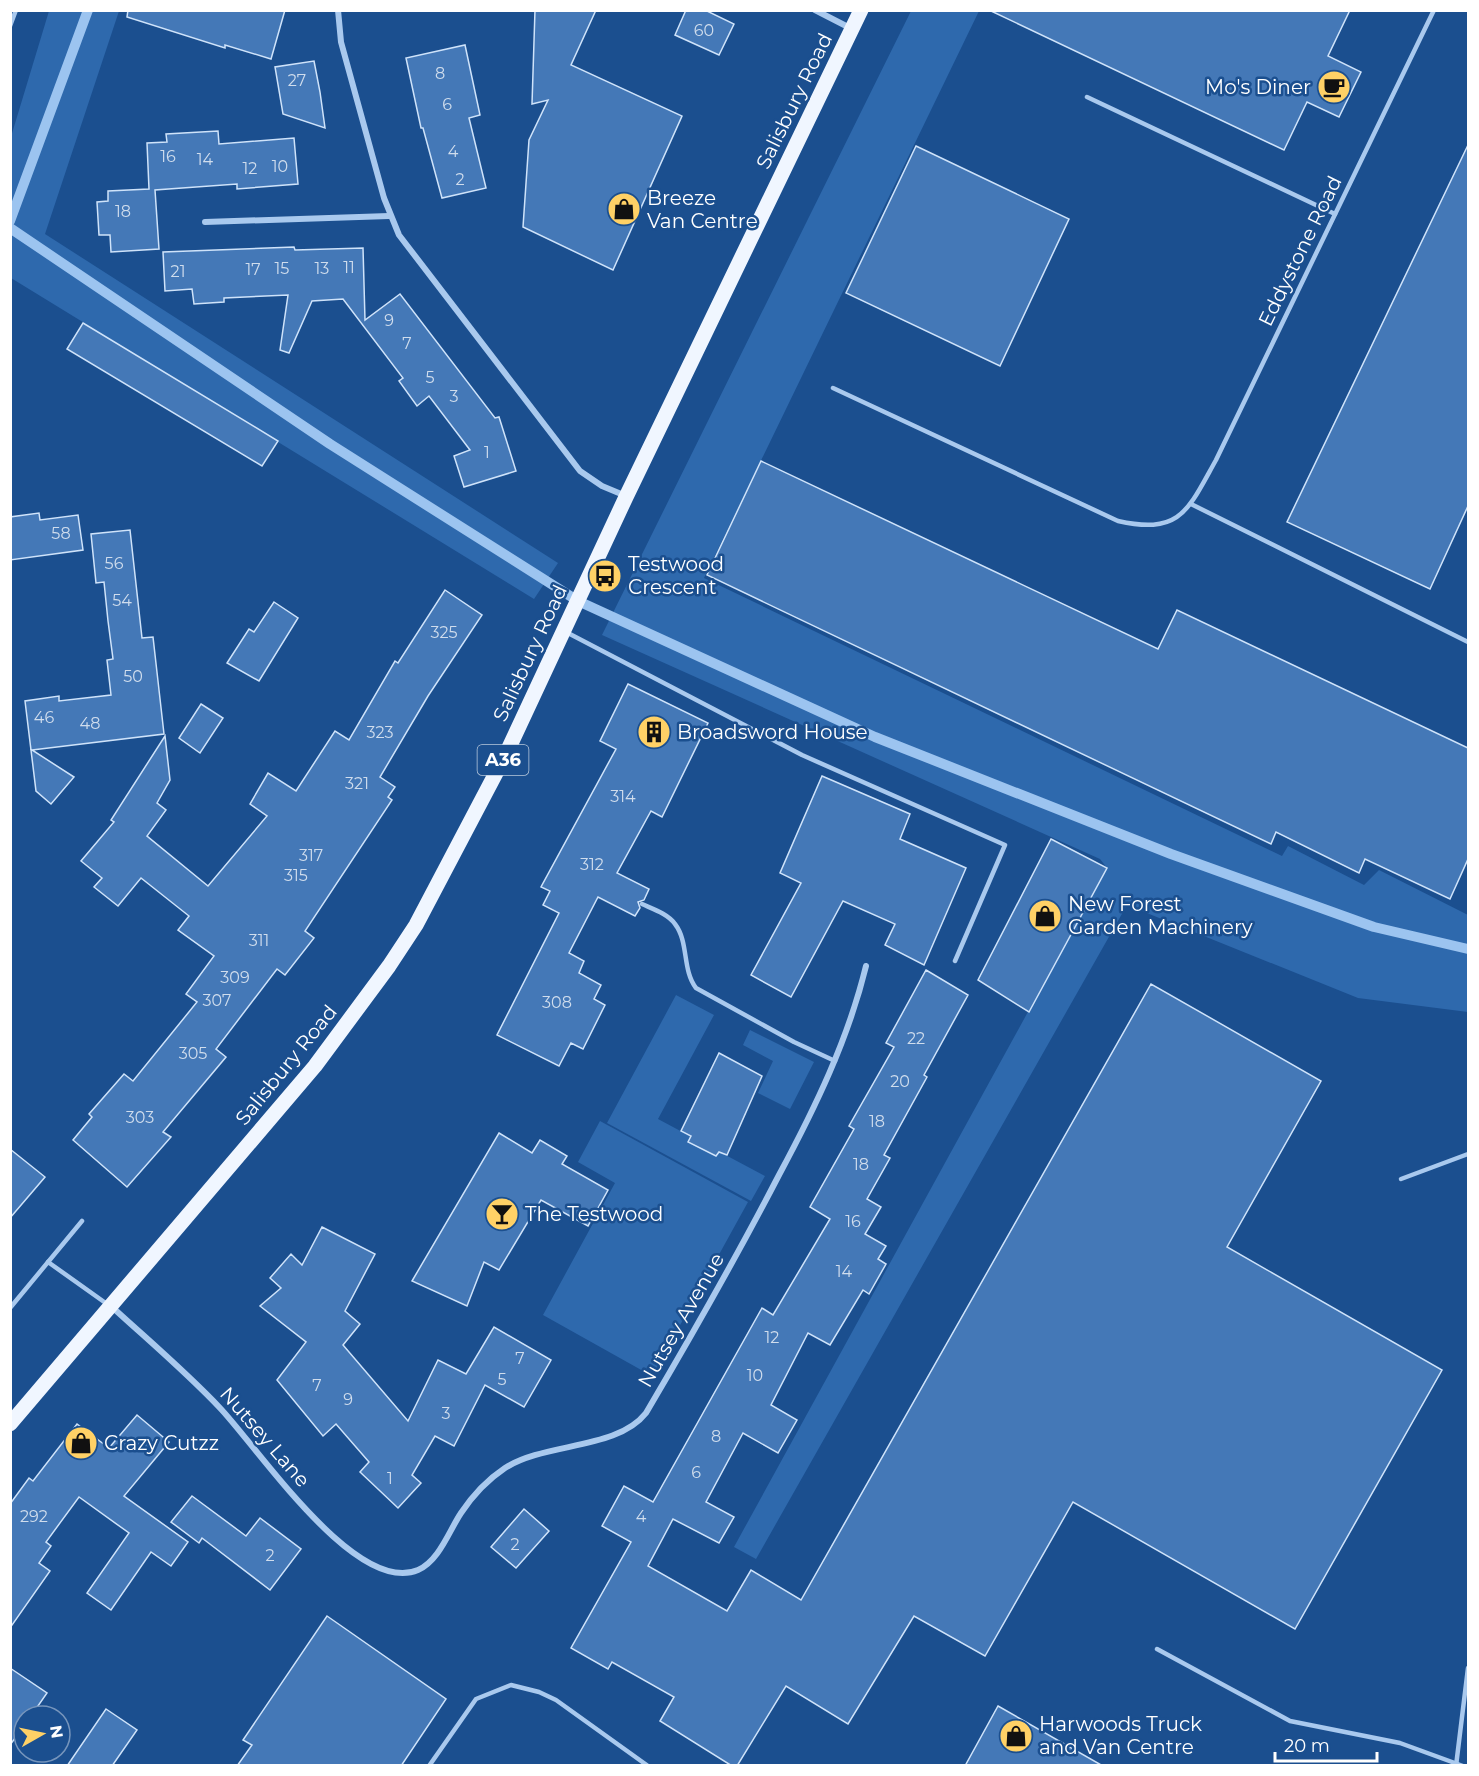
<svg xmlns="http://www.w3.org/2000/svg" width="1479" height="1776" viewBox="0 0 1479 1776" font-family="Montserrat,sans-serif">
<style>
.green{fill:#2e69ad}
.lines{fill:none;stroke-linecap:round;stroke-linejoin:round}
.stream{stroke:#9cc4f0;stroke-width:10}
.building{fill:#4478b7;stroke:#cfe3fa;stroke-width:1.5}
.service{stroke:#a9c9ee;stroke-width:4.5}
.minor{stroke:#a9c9ee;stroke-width:6}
.primary{stroke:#f0f6ff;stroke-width:15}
.labels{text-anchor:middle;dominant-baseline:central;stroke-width:5;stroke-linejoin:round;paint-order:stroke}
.number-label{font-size:16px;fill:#d0dded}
.shield{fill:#1b4f8f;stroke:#bbcadd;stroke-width:1.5}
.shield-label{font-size:18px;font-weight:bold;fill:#fff}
.poi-label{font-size:20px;fill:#fff;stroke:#1b4f8f;text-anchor:start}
.street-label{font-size:20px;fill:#fff;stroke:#1b4f8f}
</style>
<rect width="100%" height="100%" fill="#1b4f8f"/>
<!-- green -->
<g class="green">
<path d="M49,11H119L45,234L558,563L534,599L11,278L10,140Z"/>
<path d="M911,11H979L704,578L1282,856L1288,846L1364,885L1379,870L1468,915V1012L1358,998L1127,905L756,1559L734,1547L1107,868L1100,859L602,635Z"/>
<path d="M676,995L714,1015L658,1119L765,1176L751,1201L607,1123Z"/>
<path d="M750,1030L814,1062L790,1109L758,1093L773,1061L743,1045Z"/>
<path d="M600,1121L748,1202L652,1376L543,1315L615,1183L578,1162Z"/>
</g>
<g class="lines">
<!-- stream -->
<g class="stream">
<path d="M10,221L88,10"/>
<path d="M10,228L330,444L578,601L875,737L1171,854L1374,927L1468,949"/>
</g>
</g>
<!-- building -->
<g class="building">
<path d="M128,10H285L271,59L225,45V48L127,17Z"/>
<path d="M535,10H596L571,65L682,116L613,270L523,227L529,140L548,100L532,104Z"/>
<path d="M686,10H705L734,24L719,55L675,35Z"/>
<path d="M989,10H1350L1328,56L1361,72L1339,117L1307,102L1284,150Z"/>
<path d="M465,45L480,115L469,118L486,188L442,198L423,128H421L406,58Z"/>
<path d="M314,61L320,92L325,128L283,114L275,67Z"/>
<path d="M218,131L219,144L294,138L298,184L237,189V184L155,190L159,249L111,252L110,235H99L97,202L108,201V191L149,189L147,143L167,142L166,134Z"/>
<path d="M1468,145V506L1430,589L1287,522Z"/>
<path d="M916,146L1069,219L1000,366L846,293Z"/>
<path d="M294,247L295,250L363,248L365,320L400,294L495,418L499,417L516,471L464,487L454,456L470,450L429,396L417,406L399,381L403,378L343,299L312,301L289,353L280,350L288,295L224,298V302L194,304L192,289L165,291L163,252Z"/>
<path d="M83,323L278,441L262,466L67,349Z"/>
<path d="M761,461L1158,649L1177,610L1468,748V859L1450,899L1365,859L1359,873L1276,832L1271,844L707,575Z"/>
<path d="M39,513L40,520L78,515L83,550L10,560V517Z"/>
<path d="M130,530L142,638L153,637L164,734L32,750L74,777L51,804L36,791L25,701L59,696V701L111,695L107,660L113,659L108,621L104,582L96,583L91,534Z"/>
<path d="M445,590L482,615L428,696L380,777L395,787L388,797L392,800L305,931L314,938L285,975L277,969L216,1049L226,1057L163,1132L171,1137L127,1187L73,1140L92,1117L89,1114L124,1074L133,1081L197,1002L186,994L214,956L178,930L189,916L141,878L118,906L94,887L102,878L81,861L114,822L111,820L165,736L170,780L157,803L166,810L147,836L208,886L267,816L250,804L268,773L296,791L335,731L349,740L395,661L398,663Z"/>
<path d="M274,602L298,618L259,681L227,663L249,629L254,632Z"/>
<path d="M628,684L708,723L662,817L651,811L617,873L649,889L644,900L638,902L640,908L635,916L598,897L569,953L584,961L579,973L601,985L594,999L605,1005L583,1049L571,1043L559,1066L497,1035L559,913L543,905L550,891L541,887L616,749L600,741Z"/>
<path d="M201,704L223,718L200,753L179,738Z"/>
<path d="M822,776L910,814L900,839L966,868L924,965L885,945L895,924L843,901L791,997L751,975L801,883L780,873Z"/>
<path d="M1051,839L1107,868L1029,1012L978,980Z"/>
<path d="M926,970L968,995L924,1075L927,1077L884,1155L890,1158L867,1199L881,1207L865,1234L886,1246L878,1259L886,1264L869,1294L863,1290L830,1345L808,1333L771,1405L797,1420L778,1453L743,1433L706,1502L734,1517L719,1543L673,1519L648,1566L727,1611L751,1570L801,1600L1151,984L1321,1081L1227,1247L1442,1370L1295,1629L1073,1502L985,1656L914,1616L848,1724L786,1686L737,1766H732L660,1721L674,1697L612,1662L608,1669L571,1648L631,1542L602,1526L624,1486L653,1502L762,1308L773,1315L830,1219L810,1207L854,1129L849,1126L894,1047L886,1043Z"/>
<path d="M719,1053L762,1076L727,1155L719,1152L716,1156L688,1142L691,1136L681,1131Z"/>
<path d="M499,1133L532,1153L540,1140L567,1156L562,1164L608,1190L588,1226L541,1200L499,1270L484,1262L467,1306L412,1281Z"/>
<path d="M10,1149L45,1177L10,1218Z"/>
<path d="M322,1227L375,1254L345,1311L360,1324L343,1345L408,1421L438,1360L466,1374L494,1327L551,1360L524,1407L485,1385L454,1446L435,1436L412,1475L421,1483L398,1508L360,1472L369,1462L336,1424L323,1436L277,1380L306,1342L260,1306L281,1288L270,1278L291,1254L302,1265Z"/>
<path d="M137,1415L169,1442L124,1496L188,1542L171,1566L151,1552L111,1610L87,1593L129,1533L79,1497L46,1542L51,1546L39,1563L50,1571L10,1628V1504L29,1478L33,1481L77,1424L109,1448Z"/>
<path d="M192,1496L246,1536L260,1518L301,1549L270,1590L202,1538L199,1543L171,1522Z"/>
<path d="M524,1509L549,1531L516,1568L491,1547Z"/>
<path d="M327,1616L446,1699L401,1766H237L252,1745L243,1740Z"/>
<path d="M10,1668L47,1693L31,1716H24V1726L10,1745Z"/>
<path d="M998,1706L1103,1766H965Z"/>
<path d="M106,1709L137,1730L112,1766H67Z"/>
</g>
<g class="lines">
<!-- service -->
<g class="service">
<path d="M10,26L16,10"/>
<path d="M1087,97L1335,214"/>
<path d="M833,388L1118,521C1181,535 1188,510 1216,460L1434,10"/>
<path d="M1191,504L1468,642"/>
<path d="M566,632L802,755L1005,845L955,961"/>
<path d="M642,904C653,909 668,914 675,924C689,942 682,970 696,988L794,1042L835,1061"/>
<path d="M1401,1179L1468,1154"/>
<path d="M48,1262L107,1304"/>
<path d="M10,1308L82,1221"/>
<path d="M1157,1649L1290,1721L1400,1743L1463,1766"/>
<path d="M429,1766L476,1699L511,1685L539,1692L556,1700L648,1766"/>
<path d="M1456,1766L1468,1668"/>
</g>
<!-- minor -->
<g class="minor">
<path d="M338,10L341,42L384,198L399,235L580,471L602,486L626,496"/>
<path d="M815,10L852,29"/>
<path d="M205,222L389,216"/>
<path d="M111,1306C148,1340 186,1372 220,1408C258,1448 356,1596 418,1570C439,1561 449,1531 461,1513C473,1495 487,1480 505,1468C546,1442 617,1450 646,1413C692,1335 737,1256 779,1175C815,1108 848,1040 866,966"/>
</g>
<!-- primary -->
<path class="primary" d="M10,1424L315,1066L389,966L416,925L507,752L626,497L861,10"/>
</g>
<!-- icons -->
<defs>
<symbol id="cafe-disc" viewBox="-11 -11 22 22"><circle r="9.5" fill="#ffd166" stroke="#1b4f8f"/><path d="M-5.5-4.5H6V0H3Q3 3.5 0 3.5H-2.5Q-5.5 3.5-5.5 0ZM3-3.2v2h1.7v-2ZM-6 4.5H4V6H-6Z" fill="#111"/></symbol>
<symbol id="shop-disc" viewBox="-11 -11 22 22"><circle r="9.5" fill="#ffd166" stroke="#1b4f8f"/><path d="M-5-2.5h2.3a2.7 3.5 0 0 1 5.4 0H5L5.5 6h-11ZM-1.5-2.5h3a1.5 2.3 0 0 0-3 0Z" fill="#111"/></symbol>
<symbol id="bus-disc" viewBox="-11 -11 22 22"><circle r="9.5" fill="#ffd166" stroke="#1b4f8f"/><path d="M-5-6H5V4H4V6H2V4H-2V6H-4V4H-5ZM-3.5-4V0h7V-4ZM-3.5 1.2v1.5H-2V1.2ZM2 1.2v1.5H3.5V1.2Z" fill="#111"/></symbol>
<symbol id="building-disc" viewBox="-11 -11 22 22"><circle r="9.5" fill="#ffd166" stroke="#1b4f8f"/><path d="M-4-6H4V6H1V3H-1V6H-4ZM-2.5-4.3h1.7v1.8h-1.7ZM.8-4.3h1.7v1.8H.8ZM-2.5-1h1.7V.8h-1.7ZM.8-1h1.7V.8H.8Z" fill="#111"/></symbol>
<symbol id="bar-disc" viewBox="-11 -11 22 22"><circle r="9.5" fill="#ffd166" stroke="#1b4f8f"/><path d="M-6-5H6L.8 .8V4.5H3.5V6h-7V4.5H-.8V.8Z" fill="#111"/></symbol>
</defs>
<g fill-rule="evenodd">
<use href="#cafe-disc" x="1315" y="68" width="38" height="38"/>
<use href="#shop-disc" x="605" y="190" width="38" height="38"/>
<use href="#bus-disc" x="586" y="557" width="38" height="38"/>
<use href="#building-disc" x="635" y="713" width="38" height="38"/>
<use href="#shop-disc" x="1026" y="897" width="38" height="38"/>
<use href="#bar-disc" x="483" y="1195" width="38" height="38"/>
<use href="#shop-disc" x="62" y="1424" width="38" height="38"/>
<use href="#shop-disc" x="997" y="1717" width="38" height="38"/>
</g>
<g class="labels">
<!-- number labels -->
<g class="number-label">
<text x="704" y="30">60</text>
<text x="440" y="73">8</text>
<text x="297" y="80">27</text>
<text x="447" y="104">6</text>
<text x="453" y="151">4</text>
<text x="168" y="156">16</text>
<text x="205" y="159">14</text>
<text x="280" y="166">10</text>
<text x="250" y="168">12</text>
<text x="460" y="179">2</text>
<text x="123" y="211">18</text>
<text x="349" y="267">11</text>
<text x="282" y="268">15</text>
<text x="322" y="268">13</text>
<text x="253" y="269">17</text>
<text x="178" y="271">21</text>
<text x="389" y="320">9</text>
<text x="407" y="343">7</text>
<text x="430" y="377">5</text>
<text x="454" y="396">3</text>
<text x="487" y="452">1</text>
<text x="61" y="533">58</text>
<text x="114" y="563">56</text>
<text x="122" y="600">54</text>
<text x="444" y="632">325</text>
<text x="133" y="676">50</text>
<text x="44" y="717">46</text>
<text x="90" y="723">48</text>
<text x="380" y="732">323</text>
<text x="357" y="783">321</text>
<text x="623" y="796">314</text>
<text x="311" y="855">317</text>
<text x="592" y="864">312</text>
<text x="296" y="875">315</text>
<text x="259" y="940">311</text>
<text x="235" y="977">309</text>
<text x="217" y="1000">307</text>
<text x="557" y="1002">308</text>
<text x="916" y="1038">22</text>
<text x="193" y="1053">305</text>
<text x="900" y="1081">20</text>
<text x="140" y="1117">303</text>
<text x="877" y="1121">18</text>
<text x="861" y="1164">18</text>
<text x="853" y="1221">16</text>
<text x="844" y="1271">14</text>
<text x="772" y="1337">12</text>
<text x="520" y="1358">7</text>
<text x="755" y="1375">10</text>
<text x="502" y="1379">5</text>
<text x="317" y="1385">7</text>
<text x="348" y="1399">9</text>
<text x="446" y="1413">3</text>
<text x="716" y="1436">8</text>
<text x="696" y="1472">6</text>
<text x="390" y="1478">1</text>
<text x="34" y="1516">292</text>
<text x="641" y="1516">4</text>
<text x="515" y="1544">2</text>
<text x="270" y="1555">2</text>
</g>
<!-- shield labels -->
<rect class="shield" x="477.5" y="745" width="51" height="30" rx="4.5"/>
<g class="shield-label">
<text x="503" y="760">A36</text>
</g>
<!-- poi labels -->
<g class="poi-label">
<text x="1311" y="87" text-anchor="end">Mo's Diner</text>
<text x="647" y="198">Breeze<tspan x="647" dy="23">Van Centre</tspan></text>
<text x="628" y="564">Testwood<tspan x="628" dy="23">Crescent</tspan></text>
<text x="677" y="732">Broadsword House</text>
<text x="1068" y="904">New Forest<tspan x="1068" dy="23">Garden Machinery</tspan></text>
<text x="525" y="1214">The Testwood</text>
<text x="104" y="1443">Crazy Cutzz</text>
<text x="1039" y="1724">Harwoods Truck<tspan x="1039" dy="23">and Van Centre</tspan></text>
</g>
<!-- street labels -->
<g class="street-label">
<text transform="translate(794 101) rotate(-64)">Salisbury Road</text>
<text transform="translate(1300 251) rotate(-64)">Eddystone Road</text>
<text transform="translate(530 653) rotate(-65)">Salisbury Road</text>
<text transform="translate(286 1065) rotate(-51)">Salisbury Road</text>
<text transform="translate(681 1320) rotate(-60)">Nutsey Avenue</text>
<text transform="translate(265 1437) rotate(49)">Nutsey Lane</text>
</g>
</g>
<!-- border -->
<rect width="1479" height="1776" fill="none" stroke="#ffffff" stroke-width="24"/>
<!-- north arrow -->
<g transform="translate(42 1734) rotate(81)"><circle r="28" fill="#1b4f8f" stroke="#7695bc" stroke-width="1.5"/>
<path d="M0-4.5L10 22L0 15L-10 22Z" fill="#ffd166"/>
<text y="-9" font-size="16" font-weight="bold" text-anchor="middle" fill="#ffffff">N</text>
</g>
<!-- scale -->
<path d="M1275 1752v9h102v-9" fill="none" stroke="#ffffff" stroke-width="3"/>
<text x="1284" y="1752" font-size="18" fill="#ffffff" stroke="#1b4f8f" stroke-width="4.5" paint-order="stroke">20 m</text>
</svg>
